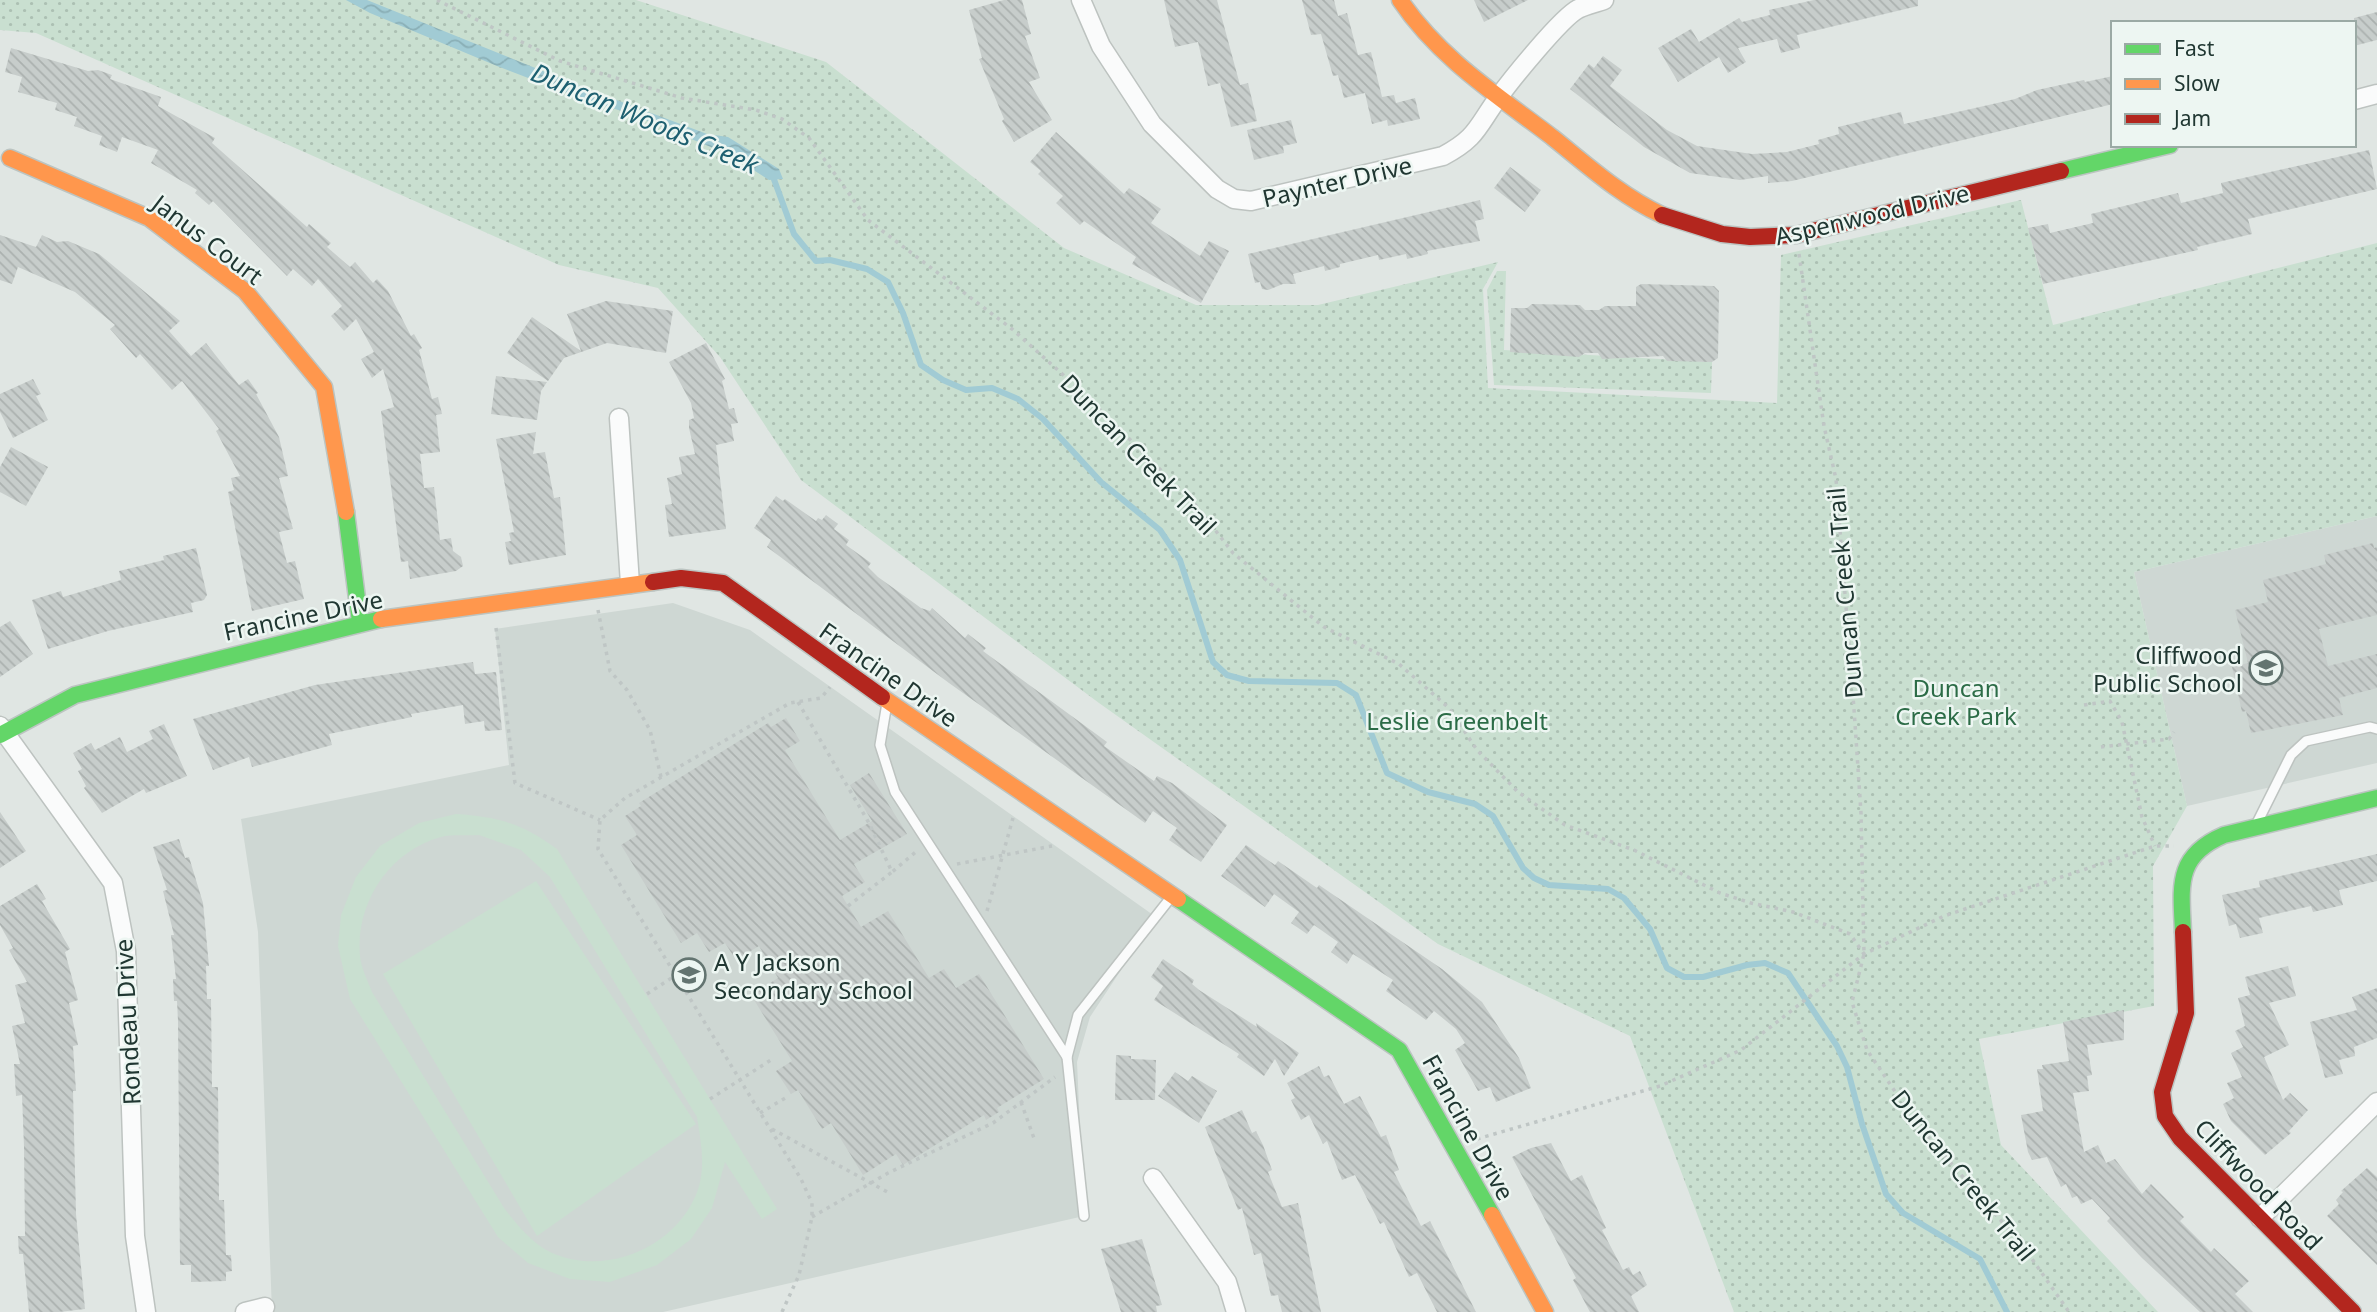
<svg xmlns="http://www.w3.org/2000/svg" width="2377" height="1312" viewBox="0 0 2377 1312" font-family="'Noto Sans',sans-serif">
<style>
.built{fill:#ced7d3}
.green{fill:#c9dfd0;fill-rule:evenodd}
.park{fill:url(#park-dots)}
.water{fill:url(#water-waves)}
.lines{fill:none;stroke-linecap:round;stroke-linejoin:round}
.stream{stroke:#a1cbd4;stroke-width:6}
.building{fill:url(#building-back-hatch)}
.lane-casing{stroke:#bdc3c0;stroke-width:12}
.street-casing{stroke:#bdc3c0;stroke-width:21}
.fast-casing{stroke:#bcc4c1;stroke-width:19}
.slow-casing{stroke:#bcc4c1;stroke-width:19}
.jam-casing{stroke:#bcc4c1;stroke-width:19}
.path{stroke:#bfc6c5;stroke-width:3.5;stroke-dasharray:3.5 5;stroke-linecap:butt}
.lane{stroke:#fafbfb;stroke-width:9}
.street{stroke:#fafbfb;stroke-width:18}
.fast{stroke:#63d668;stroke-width:16}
.slow{stroke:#ff974d;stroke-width:16}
.jam{stroke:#b3261e;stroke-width:16}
.labels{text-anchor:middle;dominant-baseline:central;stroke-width:5;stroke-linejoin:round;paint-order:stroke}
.street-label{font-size:24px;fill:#203732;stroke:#edf6f2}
.poi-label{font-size:24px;fill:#203732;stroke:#edf6f2;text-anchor:end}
.park-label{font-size:24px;fill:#2c6c47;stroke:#edf6f2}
.water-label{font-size:26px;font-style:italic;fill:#1d5f70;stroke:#edf6f2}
</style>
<defs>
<pattern id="park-dots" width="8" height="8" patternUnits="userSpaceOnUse" patternTransform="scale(1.75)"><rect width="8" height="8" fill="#c9dfd0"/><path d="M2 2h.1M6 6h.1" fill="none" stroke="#acc0b3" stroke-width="1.8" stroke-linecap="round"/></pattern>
<pattern id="water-waves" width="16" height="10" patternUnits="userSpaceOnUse" patternTransform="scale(1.75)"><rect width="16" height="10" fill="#a1cbd4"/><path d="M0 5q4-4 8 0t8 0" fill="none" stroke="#8aafb6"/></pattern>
<pattern id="building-back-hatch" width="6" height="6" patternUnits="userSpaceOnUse" patternTransform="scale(1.75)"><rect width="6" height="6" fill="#c7cdcb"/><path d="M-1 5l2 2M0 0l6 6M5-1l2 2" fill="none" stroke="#abb1af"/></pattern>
</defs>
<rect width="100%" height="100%" fill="#e0e6e3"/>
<!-- built -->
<g class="built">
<path d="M2377,516V763L2187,806L2134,572Z"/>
<path d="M673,603L750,630L1156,917L1090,1017L1077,1062L1084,1216L663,1312H272L258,932L241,819L509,765L495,629Z"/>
</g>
<!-- green -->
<g class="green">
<path d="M456,814C499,817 521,823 557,849L777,1209L762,1219L725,1162L712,1208L691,1239L657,1265L610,1282L570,1279L528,1263L498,1237L350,999L338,946L341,915L356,877L380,846L419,823ZM479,835L521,850L550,877L697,1117C701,1143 707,1171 695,1197C672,1249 603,1277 550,1252C531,1243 516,1223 504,1208L372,992C368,981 361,968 360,956C355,904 389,851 441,837C452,834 467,836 479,835Z"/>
<path d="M536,881L696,1124L537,1236L383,974Z"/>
</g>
<!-- park -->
<g class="park">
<path d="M0,0H636L826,62L1064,248L1196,305H1318L1498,262L1483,289L1488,388L1777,403L1781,255L2021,200L2053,325L2377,243V516L2134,572L2187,806L2153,866L2154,1006L1979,1039L2001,1145L2158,1312H1734L1630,1036L1438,944L1099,703L801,480L720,357L658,288L559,265L36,33L0,30Z"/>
<path d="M1497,271H1506L1504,350L1712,362L1711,393L1494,385L1487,290Z"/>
</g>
<!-- water -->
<path class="water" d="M346,0H367L590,90L707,134L728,137L779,169L783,179L769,180L730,155L631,114L583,99L497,66L370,13Z"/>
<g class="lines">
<!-- stream -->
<path class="stream" d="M772,174L794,234L816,261L830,260L867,269L888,282L903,313L921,365L943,380L966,390L992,388L1018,399L1043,419L1101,482L1160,530L1180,560L1213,662L1227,675L1249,681L1337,683L1356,695L1387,773L1428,792L1475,804L1493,816L1523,868L1534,878L1549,885L1608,889L1624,898L1650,929L1667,968L1684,977H1703L1747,965L1765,963L1788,973L1837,1046L1847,1067L1862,1124L1886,1194L1903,1213L1980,1259L2007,1312"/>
</g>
<!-- building -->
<g class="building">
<path d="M1004,0H1022L1031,34L1025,36L1040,78L1029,82L1052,120L1014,142L1002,121L1004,119L979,59L982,58L969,10Z"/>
<path d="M1164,0H1217L1240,85L1248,83L1257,121L1231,127L1220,83L1208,86L1198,42L1175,47Z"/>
<path d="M1302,0H1334L1338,16L1347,13L1358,55L1371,52L1382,97L1394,95L1396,103L1415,98L1420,119L1388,126L1387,120L1372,124L1365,93L1344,98L1338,75L1333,76L1321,34L1311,35Z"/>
<path d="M1474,0H1528L1484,22Z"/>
<path d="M1814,0H1918V6L1797,35L1800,48L1781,53L1777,39L1738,48L1746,62L1728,73L1719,57L1678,82L1658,48L1691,29L1699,42L1739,18L1742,22L1770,15L1769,10Z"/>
<path d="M2377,12V40L2354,46V18Z"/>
<path d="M11,48L88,71L98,70L112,75L110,79L161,97L158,106L215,138L212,143L307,227L309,224L331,243L327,247L350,267L355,262L373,283L377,279L388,291L411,336L414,334L422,348L419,350L432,399L438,397L442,414L436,415L440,452L420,454L424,488L434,487L440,540L451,538L453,551L461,557L463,566L456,571L410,579L408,561L401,562L381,411L394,407L383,369L372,378L361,359L374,352L356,319L344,331L331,316L342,306L318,279L312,286L293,269L287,276L213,201L209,205L195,193L197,190L151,163L158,150L122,137L117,152L99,145L102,136L74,126L77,117L55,110L57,103L18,92L22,77L5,72Z"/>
<path d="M1603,56L1622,70L1610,86L1667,130L1697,146L1752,154L1787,152L1819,144L1818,140L1839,134L1838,127L1871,119L1901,112L1904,124L2015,99L2037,90L2084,80L2085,82L2113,76V104L1792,181L1768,183V176L1740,180L1690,173L1644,147L1570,89L1589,64L1594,68Z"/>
<path d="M1291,120L1297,143L1283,146L1284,153L1254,160L1247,130Z"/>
<path d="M1056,132L1124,194L1129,188L1161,209L1151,223L1200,256L1209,241L1229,251L1201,303L1132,264L1136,257L1084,221L1080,225L1056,203L1063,196L1038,174L1041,171L1030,162Z"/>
<path d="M2369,150L2377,189L2248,219L2252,234L2197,247L2198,250L2043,284L2028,228L2048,224L2050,233L2093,223L2091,214L2178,193L2181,203L2223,193L2221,183Z"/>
<path d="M1510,167L1541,190L1525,212L1494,188Z"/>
<path d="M1480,200L1484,219L1475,221L1480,241L1427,251L1428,254L1407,259L1406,254L1379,260L1378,255L1340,264V267L1325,271L1324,266L1293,274L1296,284H1283L1268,290L1262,289L1260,282L1255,283L1248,254Z"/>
<path d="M0,235L36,247L42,235L57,242L68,241L99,254L180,321L169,331L191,356L206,343L239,385L248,379L258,393L256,394L279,437L288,476L279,478L293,529L279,532L287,563L295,561L304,599L252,611L228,492L234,490L231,478L240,476L216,431L219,429L182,381L172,390L140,354L136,358L110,329L115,325L75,292L18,267L12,284L0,280Z"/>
<path d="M1641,284L1714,286L1719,291L1718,358L1712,362L1667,361L1663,356L1602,359L1598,353H1585L1579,357L1510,352L1511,308H1527L1532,304L1580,305L1585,310H1599L1605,306H1636V287Z"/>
<path d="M606,301L673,311L666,353L607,343L564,358L548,381L507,353L532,317L581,351L567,314Z"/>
<path d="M706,343L725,379L722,381L729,409L734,408L738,423L731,424L734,441L716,445L726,529L669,537L665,505L672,504L667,478L682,474L679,457L695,454L689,428V420L694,418L691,403L669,362Z"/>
<path d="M496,376L547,382L541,391L537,420L491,414Z"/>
<path d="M33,379L41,394L36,396L48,420L13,438L0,412V394Z"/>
<path d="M536,432L533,454L545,452L554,498L560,497L566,555L509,565L505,542L511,541L509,533L514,532L496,439Z"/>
<path d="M11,447L48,467L26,506L0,492V467Z"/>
<path d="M776,496L783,501L785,499L816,521L818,518L822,520L826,515L838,524L834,529L849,540L846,545L871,563L868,567L878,577L921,608L930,611L932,608L965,638L968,634L986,648L983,651L987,654L1107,742L1104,746L1154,781L1157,776L1172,783L1227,825L1201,862L1169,840L1177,828L1153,811L1145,823L949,683L767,547L771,540L754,528Z"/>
<path d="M2373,543L2374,548L2377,547V615L2319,629L2328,666L2377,654V688L2339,698L2343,715L2251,733L2246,711L2242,712L2232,667L2248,663L2235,610L2268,602L2263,580L2326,564L2324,555Z"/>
<path d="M196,548L207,595L204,600L191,603L193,612L108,631L48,649L32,600L61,591L63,597L121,580L119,571L164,560L163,556Z"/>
<path d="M10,621L33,654L0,677V627Z"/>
<path d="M473,662L475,674L496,672L502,730L485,731L484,721L465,724L463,705L411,714L412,717L329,734L332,745L252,767L249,757L213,770L193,719L315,685Z"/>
<path d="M786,718L800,741L785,750L840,840L872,821L850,785L869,773L907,834L854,864L865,882L842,896L861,927L888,911L929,978L944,969L956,988L979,974L1044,1079L997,1108L999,1112L986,1120L984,1115L903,1165L896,1154L863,1175L831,1123L822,1129L798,1090L791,1094L776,1071L792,1061L751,995L778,978L759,946L736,960L725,943L709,952L697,933L681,943L621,845L637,835L625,816L641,806L639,803L768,723L771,727Z"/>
<path d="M164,724L187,776L146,793L144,789L102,813L84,788L86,786L78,771L82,769L73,753L91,743L95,750L120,737L127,752L153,739L149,731Z"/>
<path d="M0,812L26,851L0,868Z"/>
<path d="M179,839L185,858L189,857L203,903L209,966H206L207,999H211L212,1087H218L219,1200H224L226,1255H231L232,1271L226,1272V1281L191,1282V1265H180L178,1021L177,1001H174L173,979H176L171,935H174L163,891L167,890L153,847Z"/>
<path d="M1246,845L1275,865L1278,861L1317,888L1319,885L1442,969L1482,1002L1519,1058L1531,1088L1496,1102L1490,1087L1478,1091L1455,1050L1465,1043L1456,1029L1434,1011L1426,1020L1386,991L1393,980L1353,954L1347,964L1331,952L1338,942L1314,925L1307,934L1291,923L1299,912L1274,894L1265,907L1221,876Z"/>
<path d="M2377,854V881L2339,890L2343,905L2313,912L2311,906L2259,918L2263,933L2240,938L2236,924L2229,926L2222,895L2260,887L2259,881Z"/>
<path d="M37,884L46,899L42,901L70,949L65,952L78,1000L69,1003L78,1045L73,1046L76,1091H73L76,1214L85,1309L59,1312H29L23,1254H19L18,1236H25L24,1147L22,1095L16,1096L14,1064H20L12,1026L25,1023L15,985L27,982L9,950L13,948L0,925V906Z"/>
<path d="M1163,959L1194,980L1192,984L1199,990L1257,1027L1256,1023L1299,1053L1284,1076L1275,1059L1264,1076L1237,1057L1239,1054L1154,1000L1163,986L1151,977Z"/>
<path d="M2288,966L2296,996L2269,1003L2289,1045L2264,1057L2283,1100L2290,1093L2308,1110L2289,1131L2291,1133L2265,1155L2231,1121L2223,1104L2234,1098L2227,1083L2242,1077L2231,1053L2243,1047L2235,1031L2245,1026L2238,998L2250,995L2245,977Z"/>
<path d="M2377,988V1038L2354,1047L2355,1056L2339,1060L2343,1074L2325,1078L2310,1022L2357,1010L2352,997Z"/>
<path d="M2124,1010V1040L2087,1045L2092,1075L2087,1076L2089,1091L2073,1093L2084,1152L2098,1145L2106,1163L2115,1159L2142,1194L2151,1184L2184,1217L2180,1221L2211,1252L2214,1248L2249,1281L2235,1294L2253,1312H2200L2142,1258L2107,1221L2110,1218L2092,1199L2081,1204L2077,1196L2072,1198L2066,1184L2061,1187L2047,1157L2032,1160L2028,1152L2021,1115L2043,1111L2037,1069H2043L2042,1065L2069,1061L2063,1022Z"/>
<path d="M1116,1055L1131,1056V1059L1156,1060L1155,1100H1115Z"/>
<path d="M1319,1066L1324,1077L1329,1075L1344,1104L1360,1096L1381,1137L1386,1135L1399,1170L1394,1172L1421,1226L1430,1221L1476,1312H1437L1417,1273L1409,1277L1384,1222L1380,1224L1355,1175L1342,1180L1327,1141L1323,1144L1309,1115L1301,1120L1291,1100L1295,1098L1287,1083Z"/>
<path d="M1175,1072L1188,1081L1192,1076L1217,1091L1199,1123L1158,1096Z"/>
<path d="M1242,1110L1252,1133L1256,1131L1263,1145L1272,1170L1268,1172L1282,1207L1298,1203L1321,1312H1282L1278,1295L1271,1296L1261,1253L1254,1255L1242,1208L1238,1210L1205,1127Z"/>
<path d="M1551,1143L1571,1181L1582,1175L1606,1228L1602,1230L1623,1270L1629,1267L1633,1275L1640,1271L1647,1285L1631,1296L1639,1312H1590L1573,1280L1576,1278L1512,1157L1531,1148Z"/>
<path d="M2367,1168L2377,1177V1265L2327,1216L2339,1204L2336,1200L2343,1192L2341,1191Z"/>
<path d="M1142,1239L1162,1305L1156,1306L1157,1312H1121L1101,1249Z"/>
</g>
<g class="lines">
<defs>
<g id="lane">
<path d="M887,703L880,745L895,792L1067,1057"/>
<path d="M2257,823L2291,755L2306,741L2370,727L2377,729"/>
<path d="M1084,1216L1067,1057L1078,1015L1172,896"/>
</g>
<g id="street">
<path d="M1081,0L1101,46L1152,124L1217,189L1234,199L1251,201L1443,156C1477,138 1477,127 1498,98C1511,80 1561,18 1578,9C1586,5 1596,3 1604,0"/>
<path d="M2354,100L2377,94"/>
<path d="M619,418L630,584"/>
<path d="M0,726L113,883L126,951L135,1236L146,1312"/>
<path d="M1153,1178L1227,1282L1236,1312"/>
<path d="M2260,1218L2377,1102"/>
<path d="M245,1312L265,1307"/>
</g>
<g id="fast">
<path d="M2061,171L2170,145"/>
<path d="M346,512L360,622"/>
<path d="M0,735L75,695L381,619"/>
<path d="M1178,899L1399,1050L1492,1215"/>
<path d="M2183,932C2181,886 2175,856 2224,835L2377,798"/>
</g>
<g id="slow">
<path d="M1400,0C1439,58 1497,95 1552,137C1587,165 1621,196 1662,215"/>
<path d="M10,158L149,218L245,291L324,387L346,512"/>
<path d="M381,619L653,582"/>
<path d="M882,697L1178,899"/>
<path d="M1492,1215L1545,1312"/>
</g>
<g id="jam">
<path d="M1662,215L1722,234L1750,237L1796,235L2061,171"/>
<path d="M653,582L681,578L723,583L882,697"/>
<path d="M2183,932L2186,1013L2162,1092L2165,1116L2180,1138L2353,1312"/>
</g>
</defs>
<!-- lane casing -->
<use href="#lane" class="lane-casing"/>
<!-- street casing -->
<use href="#street" class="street-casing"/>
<!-- fast casing -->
<use href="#fast" class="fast-casing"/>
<!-- slow casing -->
<use href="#slow" class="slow-casing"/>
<!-- jam casing -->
<use href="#jam" class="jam-casing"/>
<!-- path -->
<g class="path">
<path d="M437,0L560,61L682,98L756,110L782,119L809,138L868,220L1012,329L1079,389L1194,503L1233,553L1324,627L1399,664L1449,708L1477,750L1518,792L1565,825L1634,850L1720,893L1751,903L1793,912L1850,934L1864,954"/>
<path d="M1799,254L1824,426L1836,479L1854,709L1861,813L1864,954L1852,1002L1867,1050L1917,1124L2023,1246L2069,1312"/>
<path d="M598,610L610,671L627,690L650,730L661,777"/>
<path d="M496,628L515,783L600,820"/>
<path d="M798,702L869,823L892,872L918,850"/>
<path d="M2084,705L2110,701L2122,722L2142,817L2155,846"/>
<path d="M2101,747L2169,739L2174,732"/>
<path d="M957,864L1052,846"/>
<path d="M848,906L892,872"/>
<path d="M987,911L1013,818"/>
<path d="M647,994L676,975"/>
<path d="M710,1099L774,1058"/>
<path d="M1021,1102L1035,1141"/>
<path d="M760,1113L787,1097"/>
<path d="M772,1129L891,1194"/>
<path d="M1477,1139L1660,1086L1741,1050L1864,954L1944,916L2155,846H2174"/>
<path d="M812,1217L888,1173L993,1123L1055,1077"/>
<path d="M782,1312L799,1275L812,1217V1203L801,1179L598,849L600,820L625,798L790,703L821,698L830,687"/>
</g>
<!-- lane -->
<use href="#lane" class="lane"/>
<!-- street -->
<use href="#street" class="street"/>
<!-- fast -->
<use href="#fast" class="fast"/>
<!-- slow -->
<use href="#slow" class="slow"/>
<!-- jam -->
<use href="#jam" class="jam"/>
</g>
<!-- icons -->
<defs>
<symbol id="school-ring" viewBox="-11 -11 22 22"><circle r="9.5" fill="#edf6f2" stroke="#637470" stroke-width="1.5"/><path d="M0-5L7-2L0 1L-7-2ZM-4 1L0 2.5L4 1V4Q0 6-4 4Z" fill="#637470"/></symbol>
</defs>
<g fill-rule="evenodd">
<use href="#school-ring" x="2247" y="649" width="38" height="38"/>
<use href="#school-ring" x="670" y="956" width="38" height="38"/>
</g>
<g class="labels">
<!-- street labels -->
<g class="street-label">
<text transform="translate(1337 181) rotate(-13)">Paynter Drive</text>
<text transform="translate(1872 214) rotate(-13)">Aspenwood Drive</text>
<text transform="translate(208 239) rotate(37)">Janus Court</text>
<text transform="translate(1139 454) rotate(46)">Duncan Creek Trail</text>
<text transform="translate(1844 593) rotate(-95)">Duncan Creek Trail</text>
<text transform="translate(303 615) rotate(-12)">Francine Drive</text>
<text transform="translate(889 674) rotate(35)">Francine Drive</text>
<text transform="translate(127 1022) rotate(-93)">Rondeau Drive</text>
<text transform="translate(1469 1127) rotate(61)">Francine Drive</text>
<text transform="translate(1964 1175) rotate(51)">Duncan Creek Trail</text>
<text transform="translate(2259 1184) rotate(46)">Cliffwood Road</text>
</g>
<!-- poi labels -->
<g class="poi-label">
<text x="2242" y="654">Cliffwood<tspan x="2242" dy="28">Public School</tspan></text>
<text x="714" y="961" text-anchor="start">A Y Jackson<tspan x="714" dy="28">Secondary School</tspan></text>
</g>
<!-- park labels -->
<g class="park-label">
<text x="1956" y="687">Duncan<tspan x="1956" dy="28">Creek Park</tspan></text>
<text x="1457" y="720">Leslie Greenbelt</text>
</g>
<!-- water labels -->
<g class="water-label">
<text transform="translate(645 118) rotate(23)">Duncan Woods Creek</text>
</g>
</g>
<!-- legend -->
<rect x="2111" y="21" width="245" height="126" fill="#edf6f2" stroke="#9baaa5" stroke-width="2"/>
<rect x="2125" y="44" width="35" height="10" fill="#63d668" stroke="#9baaa5" stroke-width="2"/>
<text x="2174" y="56" font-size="21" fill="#203732">Fast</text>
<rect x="2125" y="79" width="35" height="10" fill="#ff974d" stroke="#9baaa5" stroke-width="2"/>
<text x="2174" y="91" font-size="21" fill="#203732">Slow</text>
<rect x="2125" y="114" width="35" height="10" fill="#b3261e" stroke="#9baaa5" stroke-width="2"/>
<text x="2174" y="126" font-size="21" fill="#203732">Jam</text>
</svg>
